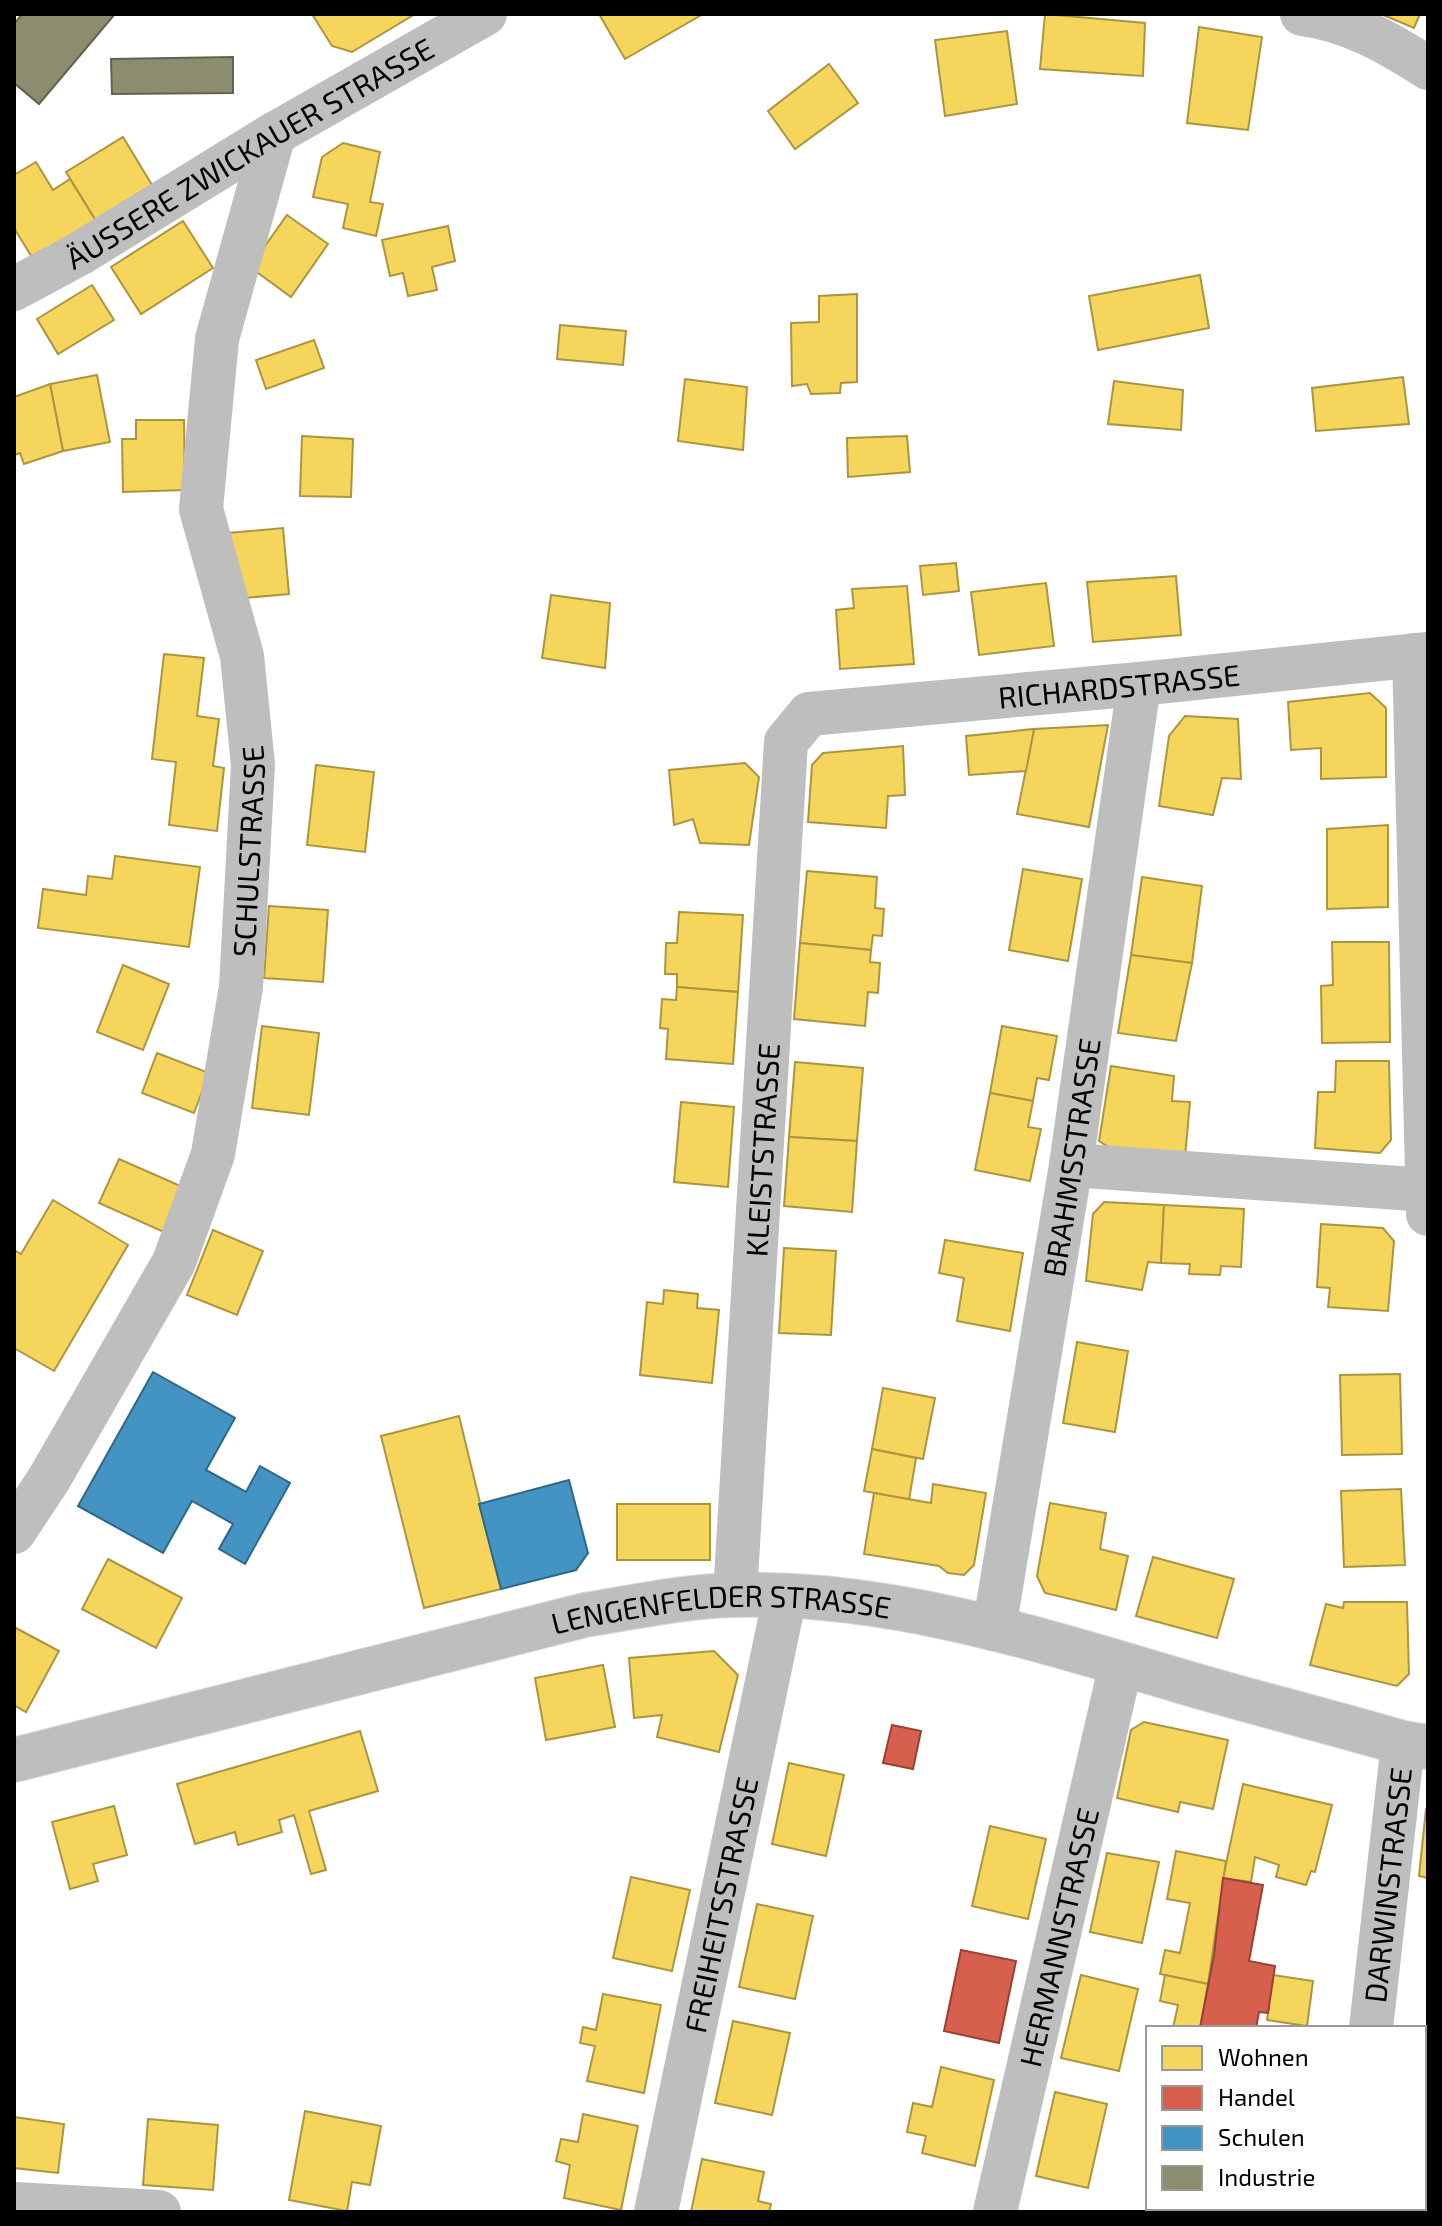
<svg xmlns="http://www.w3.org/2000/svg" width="1442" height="2226" viewBox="0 0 1442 2226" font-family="'Exo 2',sans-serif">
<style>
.homes{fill:#f6d55c;stroke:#ac9540;stroke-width:2}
.shops{fill:#d6604d;stroke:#964336;stroke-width:2}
.schools{fill:#4393c3;stroke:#2f6788;stroke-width:2}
.industry{fill:#8c8c6e;stroke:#62624d;stroke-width:2}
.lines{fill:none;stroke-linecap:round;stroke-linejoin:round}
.major-casing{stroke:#dbdbdb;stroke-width:46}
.minor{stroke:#bebebe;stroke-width:44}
.major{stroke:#bebebe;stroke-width:44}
.labels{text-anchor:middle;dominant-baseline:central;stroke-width:8;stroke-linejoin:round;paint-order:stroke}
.street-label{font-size:30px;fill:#000;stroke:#fff}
</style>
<rect width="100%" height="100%" fill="#fff"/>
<!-- homes -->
<g class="homes">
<path d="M312,14H415L352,52L332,46Z"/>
<path d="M599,14H703L625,59Z"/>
<path d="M1045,14L1145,23L1143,76L1040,69Z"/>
<path d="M1381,14H1420L1414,28Z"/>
<path d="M1199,27L1262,37L1248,130L1187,123Z"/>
<path d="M1007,31L1017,104L945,116L935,40Z"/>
<path d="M829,64L858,103L795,149L768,111Z"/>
<path d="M123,137L152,185L96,221L66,172Z"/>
<path d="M343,143L380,152L370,202L383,204L376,236L343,228L348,204L313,197L322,157Z"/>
<path d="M36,162L53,190L70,179L96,221L33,259L14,228V175Z"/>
<path d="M287,215L328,244L291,297L250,267Z"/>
<path d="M183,221L213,268L141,314L111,267Z"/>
<path d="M448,226L455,261L432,267L437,290L408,296L403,273L390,276L382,240Z"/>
<path d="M1200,275L1209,328L1098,350L1089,296Z"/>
<path d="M92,285L114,320L58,354L37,319Z"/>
<path d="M857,294V382L841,383L840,393L811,394L807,384L792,386L791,323L819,322V296Z"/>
<path d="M560,325L626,331L623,365L557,359Z"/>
<path d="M314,340L324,368L266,389L256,360Z"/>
<path d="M97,375L110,442L63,451L50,384Z"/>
<path d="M1403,377L1409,424L1316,431L1312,388Z"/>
<path d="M685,379L747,387L743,450L678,441Z"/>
<path d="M1114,381L1183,390L1181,430L1108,424Z"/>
<path d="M50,384L63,451L24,464L20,453L14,455V397Z"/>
<path d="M136,420H184L185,490L123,492L122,439H136Z"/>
<path d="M302,436L353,439L351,497L300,496Z"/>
<path d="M907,436L910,472L848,477L847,438Z"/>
<path d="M283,528L289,594L233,599L228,533Z"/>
<path d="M956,563L959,591L923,595L920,566Z"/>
<path d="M1176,576L1181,635L1093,642L1087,582Z"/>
<path d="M1046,583L1054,646L979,655L971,592Z"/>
<path d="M907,586L914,664L840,669L836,610L854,608L852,589Z"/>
<path d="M551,595L610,603L605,668L542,658Z"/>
<path d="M164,654L204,658L197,716L219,719L213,766L224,768L217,831L169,825L176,762L152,759Z"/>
<path d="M1370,693L1386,708V777L1321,779V748L1291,750L1288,702Z"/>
<path d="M1185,716L1238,719L1241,779L1222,778L1213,815L1159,806L1169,736Z"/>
<path d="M1108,725L1089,827L1017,814L1034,729Z"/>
<path d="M1034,729L1026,771L969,775L966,736Z"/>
<path d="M903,746L905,795L888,796L886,828L808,822L812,765L823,753Z"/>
<path d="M745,763L759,777L749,845L700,843L693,819L674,825L669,770Z"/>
<path d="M316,765L374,772L365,852L307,845Z"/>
<path d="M1388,825V907L1327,909V829Z"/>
<path d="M115,856L200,867L189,947L38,928L43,889L86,895L88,876L112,879Z"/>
<path d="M1023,869L1082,879L1068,961L1009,950Z"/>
<path d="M807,871L877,877L875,908L884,909L882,936L873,935L871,950L800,943Z"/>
<path d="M1142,877L1202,886L1192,963L1131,955Z"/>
<path d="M269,906L328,910L323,982L264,978Z"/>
<path d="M679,912L743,915L738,992L677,987V974H665L666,943H677Z"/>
<path d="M1332,942H1389L1390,1042L1322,1043L1321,986L1333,985Z"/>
<path d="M800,943L871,950L870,962L880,963L878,993L868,992L865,1026L794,1019Z"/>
<path d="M1131,955L1192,963L1176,1041L1118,1033Z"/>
<path d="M123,965L169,984L143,1050L97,1032Z"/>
<path d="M677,987L738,992L733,1064L666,1059L668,1029L660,1028L662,999L676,1000Z"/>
<path d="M262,1026L319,1033L309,1115L252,1108Z"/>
<path d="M1002,1026L1057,1036L1049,1080L1037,1078L1033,1101L990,1093Z"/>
<path d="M157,1053L209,1073L194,1113L142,1093Z"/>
<path d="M1336,1061H1389L1391,1140L1380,1153L1315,1148L1318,1092H1335Z"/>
<path d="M795,1062L863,1068L857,1141L789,1137Z"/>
<path d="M1111,1066L1174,1076L1172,1101L1190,1102L1184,1168L1129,1160L1099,1141Z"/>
<path d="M990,1093L1033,1101L1028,1127L1041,1129L1030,1181L975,1170Z"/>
<path d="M681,1102L734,1107L728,1187L674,1182Z"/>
<path d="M789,1137L857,1141L852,1212L784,1206Z"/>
<path d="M119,1159L185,1188L166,1233L99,1203Z"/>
<path d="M53,1200L128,1245L54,1371L14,1348V1250L21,1254Z"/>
<path d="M1104,1202L1164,1205L1161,1263L1148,1262L1142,1290L1086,1281L1093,1214Z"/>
<path d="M1164,1205L1244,1209L1241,1267L1221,1266L1220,1275L1189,1274L1190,1264L1161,1263Z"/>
<path d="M1321,1224L1383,1228L1394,1241L1388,1311L1328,1307L1330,1288L1317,1287Z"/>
<path d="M213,1230L263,1251L237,1315L187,1295Z"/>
<path d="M945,1240L1023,1253L1010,1331L957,1321L964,1278L939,1273Z"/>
<path d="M784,1248L836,1251L831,1335L779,1333Z"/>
<path d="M664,1290L698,1294L697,1308L719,1310L712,1383L640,1375L647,1302L663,1304Z"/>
<path d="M1077,1342L1128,1351L1115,1432L1063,1423Z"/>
<path d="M1400,1374L1402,1454L1342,1455L1340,1375Z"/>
<path d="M883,1388L935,1398L923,1459L872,1449Z"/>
<path d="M459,1416L501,1589L424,1608L381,1436Z"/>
<path d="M872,1449L916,1458L909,1500L864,1491Z"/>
<path d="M933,1484L986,1493L974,1565L964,1575L948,1573L939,1566L864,1554L874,1493L931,1503Z"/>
<path d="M1401,1489L1405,1565L1344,1567L1341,1491Z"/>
<path d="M1050,1503L1106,1513L1100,1549L1128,1556L1116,1610L1045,1593L1037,1576Z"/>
<rect x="617" y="1504" width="93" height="56"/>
<path d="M1153,1557L1234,1579L1217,1638L1136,1616Z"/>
<path d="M108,1559L182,1598L156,1648L82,1609Z"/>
<path d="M1344,1602H1407L1409,1674L1397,1686L1310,1665L1326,1604L1343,1608Z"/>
<path d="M14,1627L59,1651L26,1712L14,1705Z"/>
<path d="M714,1651L738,1675L719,1752L657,1737L662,1715L634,1718L629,1658Z"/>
<path d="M603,1665L615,1727L546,1740L535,1678Z"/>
<path d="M1144,1722L1228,1740L1213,1809L1180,1802L1178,1812L1117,1798L1131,1730Z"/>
<path d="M360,1731L378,1791L309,1811L326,1870L311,1874L294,1815L279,1820L282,1832L238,1845L235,1832L195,1844L177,1784Z"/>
<path d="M789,1763L844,1775L826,1856L772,1844Z"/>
<path d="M1243,1784L1332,1805L1315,1872L1311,1871L1306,1885L1276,1877L1279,1865L1255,1857L1251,1882L1223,1878Z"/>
<path d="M114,1806L127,1855L93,1864L98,1881L70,1889L52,1822Z"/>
<path d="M1428,1807V1878L1419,1876L1426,1809Z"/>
<path d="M990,1826L1046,1839L1028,1919L972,1906Z"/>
<path d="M1176,1851L1226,1861L1208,1984L1160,1974L1165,1950L1180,1953L1190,1903L1167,1899Z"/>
<path d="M1107,1853L1159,1862L1142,1943L1090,1932Z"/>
<path d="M631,1877L690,1890L672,1971L613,1958Z"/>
<path d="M757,1904L813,1916L795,1999L739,1987Z"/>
<path d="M1081,1975L1138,1989L1119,2071L1061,2058Z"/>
<path d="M1165,1975L1208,1984L1200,2028H1173L1178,2005L1160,2001Z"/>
<path d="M1273,1975L1313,1981L1307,2026L1267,2020Z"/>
<path d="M603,1994L661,2005L644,2093L587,2081L595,2046L580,2043L583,2027L596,2030Z"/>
<path d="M733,2021L790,2033L772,2115L715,2103Z"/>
<path d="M941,2067L994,2080L975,2166L922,2153L926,2136L907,2132L913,2103L932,2107Z"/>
<path d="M1055,2092L1107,2104L1088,2188L1036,2176Z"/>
<path d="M305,2111L381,2126L370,2185L352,2182L347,2211L289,2200Z"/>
<path d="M583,2114L638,2126L621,2210L564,2198L570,2165L556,2161L561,2139L578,2142Z"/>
<path d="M14,2117L64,2124L58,2173L14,2168Z"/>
<path d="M148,2119L218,2125L213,2190L143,2185Z"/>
<path d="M702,2159L764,2172L758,2201L771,2204L769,2212H691Z"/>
<path d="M1169,2208H1223V2212H1168Z"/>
</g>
<!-- shops -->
<g class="shops">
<path d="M892,1725L921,1731L913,1769L883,1763Z"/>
<path d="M1223,1878L1263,1885L1249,1961L1275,1966L1268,2013L1259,2012L1256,2028H1200L1214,1955Z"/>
<path d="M961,1950L1016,1961L999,2043L944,2031Z"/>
</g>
<!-- schools -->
<g class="schools">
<path d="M153,1372L235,1418L206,1470L246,1492L260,1466L290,1483L245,1564L219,1549L233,1524L192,1501L163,1553L78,1506Z"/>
<path d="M569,1480L588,1553L576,1570L501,1589L479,1504Z"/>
</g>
<!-- industry -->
<g class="industry">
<path d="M22,14H115L39,104L14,83V24Z"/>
<path d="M233,57V93L112,94L111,59Z"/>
</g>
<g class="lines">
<defs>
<g id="major">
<path id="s8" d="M14,1760L585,1615C635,1607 685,1596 735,1595C889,1591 1041,1640 1187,1683C1259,1704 1331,1722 1403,1743L1428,1747"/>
</g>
</defs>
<!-- major casing -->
<use href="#major" class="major-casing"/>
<!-- minor -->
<g class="minor">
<path d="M1302,14C1349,20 1389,43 1428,68"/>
<path id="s1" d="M14,289L79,254L274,134L485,14"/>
<path d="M1414,655L1428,1214"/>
<path d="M1071,1165L1428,1190"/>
<path id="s2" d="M14,1532L49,1479L174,1262L213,1154L241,987L253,765L242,656L201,509L217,339L274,134"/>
<path id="s3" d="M735,1595L786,742L809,714L1139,684L1428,654"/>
<path id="s4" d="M994,1629L1071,1165L1139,684"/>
<path id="s5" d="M1371,2028L1403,1743"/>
<path d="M1424,2124L1428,2126"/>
<path d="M14,2204L159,2212"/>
<path id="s6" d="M656,2212L785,1596"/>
<path id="s7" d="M995,2212L1121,1664"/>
<path d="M1351,2212V2208"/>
</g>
<!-- major -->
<use href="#major" class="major"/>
</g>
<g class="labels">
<!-- street labels -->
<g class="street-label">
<text stroke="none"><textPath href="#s1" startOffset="272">ÄUSSERE ZWICKAUER STRASSE</textPath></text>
<text stroke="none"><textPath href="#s3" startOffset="1202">RICHARDSTRASSE</textPath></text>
<text stroke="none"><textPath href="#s2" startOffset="734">SCHULSTRASSE</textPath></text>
<text stroke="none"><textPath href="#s3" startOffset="446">KLEISTSTRASSE</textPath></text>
<text stroke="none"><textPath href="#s4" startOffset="478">BRAHMSSTRASSE</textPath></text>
<text stroke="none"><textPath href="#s8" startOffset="726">LENGENFELDER STRASSE</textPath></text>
<text stroke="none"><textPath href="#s5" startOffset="144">DARWINSTRASSE</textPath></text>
<text stroke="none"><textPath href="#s6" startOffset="314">FREIHEITSSTRASSE</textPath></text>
<text stroke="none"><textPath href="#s7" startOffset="282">HERMANNSTRASSE</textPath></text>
</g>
</g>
<!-- border -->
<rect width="1442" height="2226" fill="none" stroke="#000000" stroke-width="32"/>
<!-- legend -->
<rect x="1146" y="2026" width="280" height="184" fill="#ffffff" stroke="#999999" stroke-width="2"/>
<rect x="1162" y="2046" width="40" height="24" fill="#f6d55c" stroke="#999999" stroke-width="2"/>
<text x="1218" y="2066" font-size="24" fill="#000000">Wohnen</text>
<rect x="1162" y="2086" width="40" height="24" fill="#d6604d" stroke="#999999" stroke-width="2"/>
<text x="1218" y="2106" font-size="24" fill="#000000">Handel</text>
<rect x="1162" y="2126" width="40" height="24" fill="#4393c3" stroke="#999999" stroke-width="2"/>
<text x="1218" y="2146" font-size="24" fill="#000000">Schulen</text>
<rect x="1162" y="2166" width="40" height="24" fill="#8c8c6e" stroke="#999999" stroke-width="2"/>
<text x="1218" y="2186" font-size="24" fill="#000000">Industrie</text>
</svg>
